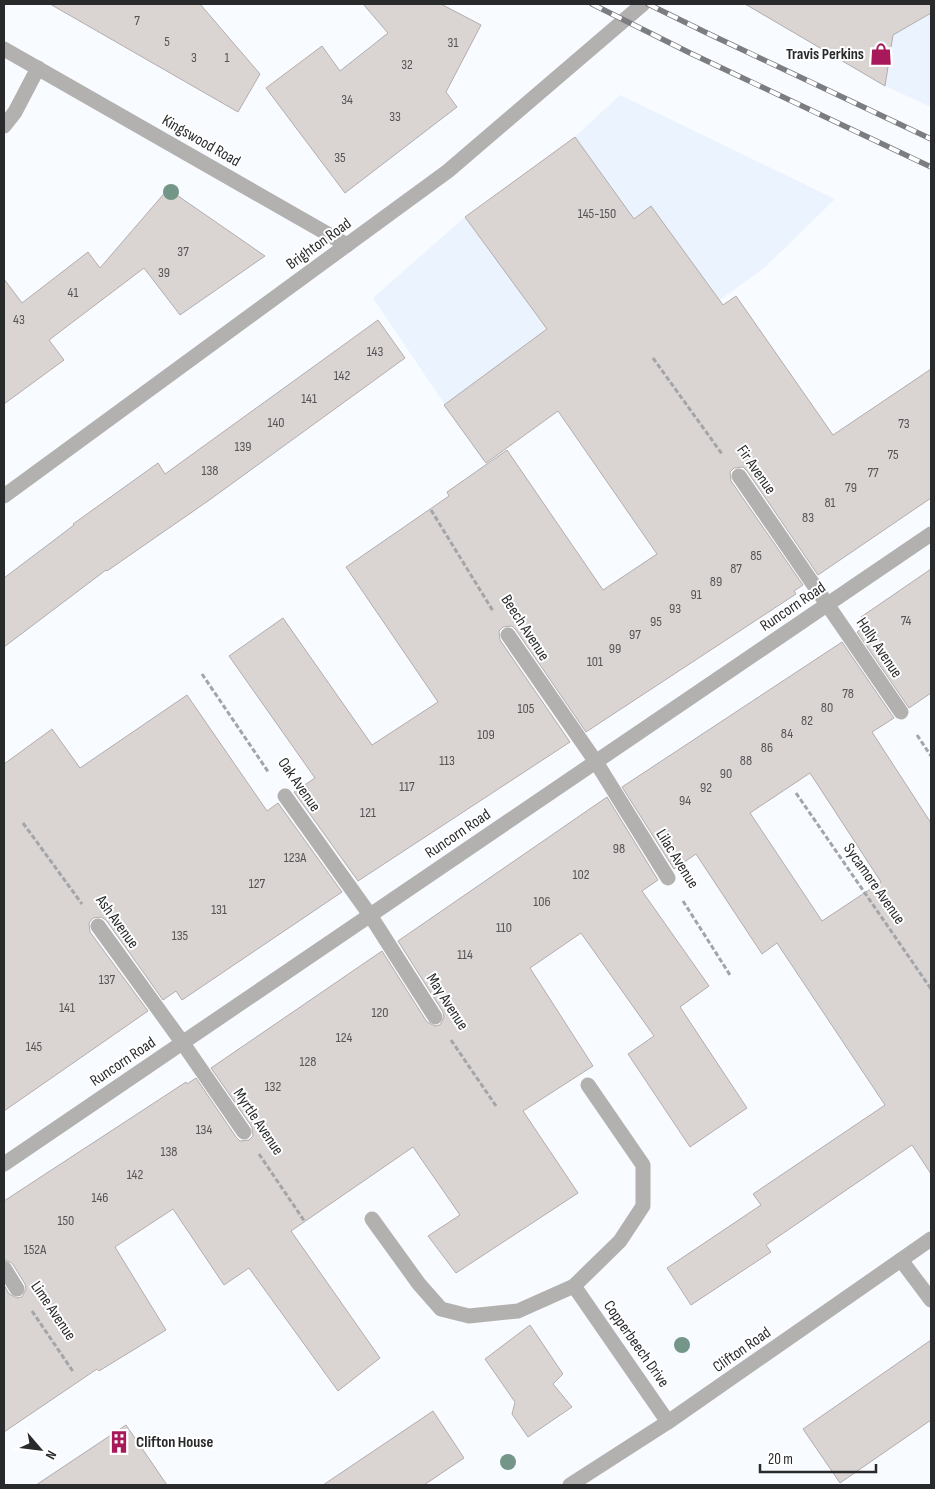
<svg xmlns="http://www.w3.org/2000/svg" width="935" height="1489" viewBox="0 0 935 1489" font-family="'Sofia Sans Condensed',sans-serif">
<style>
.built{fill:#eaf3fe}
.building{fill:#dad4d3;stroke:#b4adad;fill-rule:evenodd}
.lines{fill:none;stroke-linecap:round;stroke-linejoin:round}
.path{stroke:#a3a5a8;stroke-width:3;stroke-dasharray:5 2.5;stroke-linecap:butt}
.minor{stroke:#b2b1af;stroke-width:15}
.rail-casing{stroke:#7c7d80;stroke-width:5.5}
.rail{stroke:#fff;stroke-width:4;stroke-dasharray:11;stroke-linecap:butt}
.tree{fill:#749688}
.labels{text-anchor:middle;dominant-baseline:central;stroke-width:4;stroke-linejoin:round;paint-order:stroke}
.number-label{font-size:14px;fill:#555456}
.poi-label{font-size:16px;font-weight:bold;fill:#292a2c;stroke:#fff;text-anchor:end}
.street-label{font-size:16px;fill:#292a2c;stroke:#fff}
</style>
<rect width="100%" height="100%" fill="#f8fbff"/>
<!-- built -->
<g class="built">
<path d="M745,4H931V107L885,86Z"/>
<path d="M620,95L835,199L764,268L688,323L483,461L373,298L465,217L575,137Z"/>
</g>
<!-- building -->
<g class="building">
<path d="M50,4H200L260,74L238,112Z"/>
<path d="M363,4H441L481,25L446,92L457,107L345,193L266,88L322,46L340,71L388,33Z"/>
<path d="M745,4H931V13L893,35L885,86Z"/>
<path d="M575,137L634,219L651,206L723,305L736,296L833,435L931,369V498L818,575L747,471L743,467L734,468L730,472L731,481L803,585L794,591L796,594L586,732L516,630L512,626L503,627L499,631L500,640L570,742L358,881L294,792L315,778L229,656L283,618L372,745L438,702L346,567L449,496L447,492L507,450L603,590L657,554L558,411L486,463L444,405L547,329L465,217Z"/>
<path d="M168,189L265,256L180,315L144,268L49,340L64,360L4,404V279L22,303L88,252L100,268Z"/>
<path d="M378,320L405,358L208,501L107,571L106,570L4,647V578L74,525L73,524L158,463L165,474Z"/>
<path d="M931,569V693L909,708L857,632L867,625L861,617Z"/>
<path d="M842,642L894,718L872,732L931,823V1174L912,1145L766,1245L771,1252L691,1305L667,1268L761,1205L753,1194L885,1105L777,943L762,954L696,854L674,869L622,787ZM810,773L881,882L822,921L750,813Z"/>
<path d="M187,695L267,811L278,803L342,892L182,1000L176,991L163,1000L106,920L101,917L93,918L89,923L90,932L148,1011L4,1111V764L52,729L80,768Z"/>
<path d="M607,797L658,880L642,891L709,986L680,1007L747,1108L690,1147L628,1054L654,1036L581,933L530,968L593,1066L523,1111L578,1193L456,1273L428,1236L460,1215L413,1147L291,1231L380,1358L338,1391L249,1268L224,1285L173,1209L115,1247L166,1330L99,1371L97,1369L4,1432V1285L9,1294L17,1298L22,1297L26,1289L25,1284L12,1263L4,1259V1201L186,1082L187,1084L196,1078L236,1137L240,1141L249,1140L253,1136L252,1127L211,1068L382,951L427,1022L435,1026L440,1025L444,1017L443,1012L398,941Z"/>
<path d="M530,1325L563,1374L553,1384L572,1407L528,1437L512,1414L515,1402L485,1359Z"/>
<path d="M931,1340V1420L840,1483L803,1429Z"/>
<path d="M433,1411L464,1458L424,1485H323Z"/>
<path d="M126,1425L167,1485H36Z"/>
</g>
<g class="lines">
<!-- path -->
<g class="path">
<path d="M653,358L722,454"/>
<path d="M431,510L493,611"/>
<path d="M202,674L269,773"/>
<path d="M917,735L931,756"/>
<path d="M796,793L931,989"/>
<path d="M23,823L82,904"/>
<path d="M683,901L730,975"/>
<path d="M451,1040L496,1106"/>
<path d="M259,1154L305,1222"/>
<path d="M32,1311L74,1373"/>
</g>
<!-- minor -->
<g class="minor">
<path d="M4,49L347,245"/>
<path d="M4,126L15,112L38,68"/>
<path d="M739,476L901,712"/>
<path d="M4,496L448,171L643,4"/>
<path d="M508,635L596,762L668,878"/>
<path d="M285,796L370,915L435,1017"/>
<path d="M98,926L182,1042L244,1132"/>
<path d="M4,1164L931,534"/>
<path d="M372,1219L419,1284L441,1309L469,1316L518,1311L574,1286L620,1241L643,1206V1165L588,1085"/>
<path d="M901,1260L931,1300"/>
<path d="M4,1268L17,1289"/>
<path d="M574,1286L668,1422"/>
<path d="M570,1485L668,1422L931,1239"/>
</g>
<defs>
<g id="rail">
<path d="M592,4L690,53L931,167"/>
<path d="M648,4L707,33L931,139"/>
</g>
</defs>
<!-- rail casing -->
<use href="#rail" class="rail-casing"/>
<!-- rail -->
<use href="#rail" class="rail"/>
</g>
<!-- trees -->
<g class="tree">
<circle cx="171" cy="192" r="8"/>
<circle cx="682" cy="1345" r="8"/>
<circle cx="508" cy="1462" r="8"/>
</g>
<!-- icons -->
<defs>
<symbol id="shop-bare" viewBox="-9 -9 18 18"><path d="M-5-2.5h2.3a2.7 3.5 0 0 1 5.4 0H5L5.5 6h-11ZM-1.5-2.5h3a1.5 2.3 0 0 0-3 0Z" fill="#a7195a" stroke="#fff" stroke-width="2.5" paint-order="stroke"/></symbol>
<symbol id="building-bare" viewBox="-9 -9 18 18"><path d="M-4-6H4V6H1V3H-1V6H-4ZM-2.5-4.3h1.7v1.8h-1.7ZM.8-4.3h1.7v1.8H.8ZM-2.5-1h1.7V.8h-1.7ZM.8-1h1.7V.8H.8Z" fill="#a7195a" stroke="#fff" stroke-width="2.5" paint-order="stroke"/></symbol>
</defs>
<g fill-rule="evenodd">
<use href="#shop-bare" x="865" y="38" width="32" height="32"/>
<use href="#building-bare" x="103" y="1426" width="32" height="32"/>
</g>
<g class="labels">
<!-- number labels -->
<g class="number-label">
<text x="137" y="20">7</text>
<text x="167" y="41">5</text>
<text x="453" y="42">31</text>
<text x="194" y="57">3</text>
<text x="227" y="57">1</text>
<text x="407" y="64">32</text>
<text x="347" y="99">34</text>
<text x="395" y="116">33</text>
<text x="340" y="157">35</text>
<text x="597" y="213">145-150</text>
<text x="183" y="251">37</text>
<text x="164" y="272">39</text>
<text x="73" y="292">41</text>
<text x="19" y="319">43</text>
<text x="375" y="351">143</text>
<text x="342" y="375">142</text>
<text x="309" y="398">141</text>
<text x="276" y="422">140</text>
<text x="904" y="423">73</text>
<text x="243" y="446">139</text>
<text x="893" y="454">75</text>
<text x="210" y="470">138</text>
<text x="873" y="472">77</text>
<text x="851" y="487">79</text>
<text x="830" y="502">81</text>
<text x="808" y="517">83</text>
<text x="756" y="555">85</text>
<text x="736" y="568">87</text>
<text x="716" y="581">89</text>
<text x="696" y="594">91</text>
<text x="675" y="608">93</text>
<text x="906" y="620">74</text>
<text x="656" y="621">95</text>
<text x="635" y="634">97</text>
<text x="615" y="648">99</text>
<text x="595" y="661">101</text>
<text x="848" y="693">78</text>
<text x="827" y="707">80</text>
<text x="526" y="708">105</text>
<text x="807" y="720">82</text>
<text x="787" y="733">84</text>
<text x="486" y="734">109</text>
<text x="767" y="747">86</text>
<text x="447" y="760">113</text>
<text x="746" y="760">88</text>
<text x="726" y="773">90</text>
<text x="407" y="786">117</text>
<text x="706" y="787">92</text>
<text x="685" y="800">94</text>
<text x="368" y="812">121</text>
<text x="619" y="848">98</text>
<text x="295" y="857">123A</text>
<text x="581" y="874">102</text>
<text x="257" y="883">127</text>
<text x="542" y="901">106</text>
<text x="219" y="909">131</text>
<text x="504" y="927">110</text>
<text x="180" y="935">135</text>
<text x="465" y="954">114</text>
<text x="107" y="979">137</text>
<text x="67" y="1007">141</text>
<text x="380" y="1012">120</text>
<text x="344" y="1037">124</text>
<text x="34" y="1046">145</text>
<text x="308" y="1061">128</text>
<text x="273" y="1086">132</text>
<text x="204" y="1129">134</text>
<text x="169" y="1151">138</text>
<text x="135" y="1174">142</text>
<text x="100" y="1197">146</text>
<text x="66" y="1220">150</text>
<text x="35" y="1249">152A</text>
</g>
<!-- poi labels -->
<g class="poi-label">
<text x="864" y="54">Travis Perkins</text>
<text x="136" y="1442" text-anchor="start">Clifton House</text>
</g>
<!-- street labels -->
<g class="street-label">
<text transform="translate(201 141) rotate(30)">Kingswood Road</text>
<text transform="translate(319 244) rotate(-36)">Brighton Road</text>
<text transform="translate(756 470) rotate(55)">Fir Avenue</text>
<text transform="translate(793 607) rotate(-34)">Runcorn Road</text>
<text transform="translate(525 628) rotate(57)">Beech Avenue</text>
<text transform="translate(879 648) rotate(56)">Holly Avenue</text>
<text transform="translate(299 785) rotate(55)">Oak Avenue</text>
<text transform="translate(458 834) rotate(-34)">Runcorn Road</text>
<text transform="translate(677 859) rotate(58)">Lilac Avenue</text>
<text transform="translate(874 884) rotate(55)">Sycamore Avenue</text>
<text transform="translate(117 922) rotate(54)">Ash Avenue</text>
<text transform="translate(447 1002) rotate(57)">May Avenue</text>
<text transform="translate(123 1062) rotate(-34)">Runcorn Road</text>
<text transform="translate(258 1122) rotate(56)">Myrtle Avenue</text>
<text transform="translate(53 1311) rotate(56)">Lime Avenue</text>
<text transform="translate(636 1344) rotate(55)">Copperbeech Drive</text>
<text transform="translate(742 1350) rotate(-35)">Clifton Road</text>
</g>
</g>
<!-- border -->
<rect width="935" height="1489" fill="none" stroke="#292a2c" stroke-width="10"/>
<!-- north arrow -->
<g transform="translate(40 1449) rotate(118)" stroke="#ffffff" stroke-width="4" paint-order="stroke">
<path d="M0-4L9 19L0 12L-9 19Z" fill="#292a2c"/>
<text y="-8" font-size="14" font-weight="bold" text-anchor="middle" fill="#292a2c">N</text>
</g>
<!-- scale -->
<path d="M760 1464v8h116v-8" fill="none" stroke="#292a2c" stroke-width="2.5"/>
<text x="768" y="1464" font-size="15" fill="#292a2c" stroke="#ffffff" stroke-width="4" paint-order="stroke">20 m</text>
</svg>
